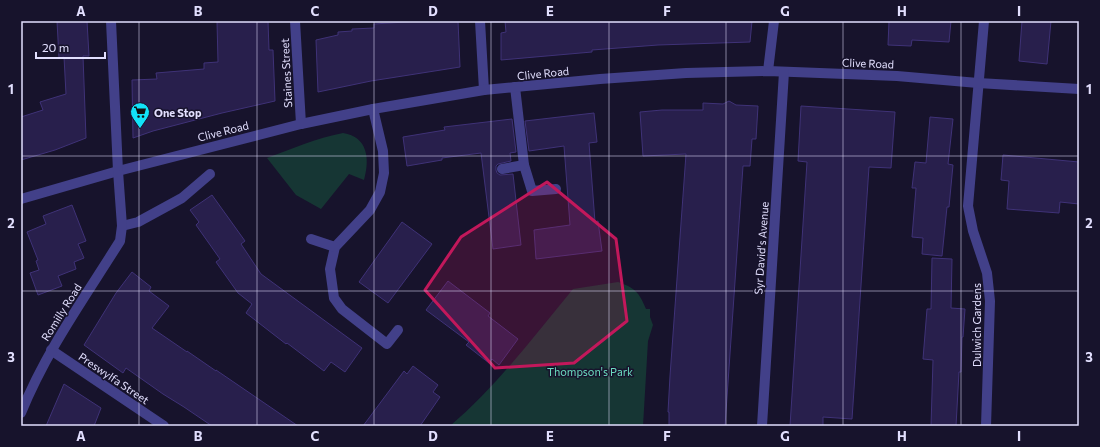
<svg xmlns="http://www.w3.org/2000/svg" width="1100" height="447" viewBox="0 0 1100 447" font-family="Commissioner,sans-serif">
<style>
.green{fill:#163634}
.building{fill:#281f4c;stroke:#3f3277}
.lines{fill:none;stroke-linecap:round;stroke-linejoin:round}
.street{stroke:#424089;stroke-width:10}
.marked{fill:#c2185b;fill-opacity:0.2;stroke:#c2185b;stroke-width:3;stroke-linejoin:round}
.grid{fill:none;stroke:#e2dffe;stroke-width:1;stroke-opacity:0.55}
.labels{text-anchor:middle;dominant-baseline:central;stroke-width:3;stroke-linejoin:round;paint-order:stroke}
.street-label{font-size:11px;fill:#e2dffe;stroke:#17132c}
.poi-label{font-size:11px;font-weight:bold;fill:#e2dffe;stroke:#17132c;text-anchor:start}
.park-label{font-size:11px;fill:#6bddc0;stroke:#17132c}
.neatline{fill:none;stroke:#e2dffe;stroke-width:1.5}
.grid-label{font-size:13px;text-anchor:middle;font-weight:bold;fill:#e2dffe}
</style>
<rect width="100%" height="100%" fill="#17132c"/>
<!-- green -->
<g class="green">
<path d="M343,133C368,137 370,159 364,180L349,174L321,209L296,195L267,158C292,149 316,138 343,133Z"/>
<path d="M618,282C635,288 639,292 646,309H650V317L653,325L648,341L643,426H450C497,386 534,336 573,289Z"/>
</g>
<!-- building -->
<g class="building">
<path d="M57,21H87L89,56H83L86,138L55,150L21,160V117L43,110L40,102L66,94L64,57L59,58Z"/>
<path d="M217,21H268L269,50H273L275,101L222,113L153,131L133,138L132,80L157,79L156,73L204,69V63L218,62Z"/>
<path d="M421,21H458L460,67L371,81L318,92L316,40L338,35V32L352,31V29L374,28V24Z"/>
<path d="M505,21H752L750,42L658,45L592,50V52L501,60V33L506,32Z"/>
<path d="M889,21H951L949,42L912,40L911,46L888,45Z"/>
<path d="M1022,21H1051L1047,64L1019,61Z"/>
<path d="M729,101L736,105L758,106L756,139H752L750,166H743L725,426H669V412H668L670,376L686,154L643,156L640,112L662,110H703V103L723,104Z"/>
<path d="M801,106L895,112L891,168L869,167L852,419L823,417V426H790L807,162L798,161Z"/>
<path d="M594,113L597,142L589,143L595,222L598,221L602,251L536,259L534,230L570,225L564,146L529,151L525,121Z"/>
<path d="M930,117L953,119L948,164L953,165L949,207H947L942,256L922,254L923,238L912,237L916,188H912L915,162L926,163Z"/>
<path d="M512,119L516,152L510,153L511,161L498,164L496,166V170L497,173L500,175L513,174L521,245L493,249L481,153L442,158V160L407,166L403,137L445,130L444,127Z"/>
<path d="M1003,155L1079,162V204L1060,202L1059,213L1007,209L1009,181L1001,180Z"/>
<path d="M212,195L245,241L241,244L261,274L362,348L345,372L331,362L324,371L287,343L286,344L246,313L252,304L238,293L216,262L220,259L196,225L199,222L190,210Z"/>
<path d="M72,205L86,241L78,244L84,258L74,262L76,269L58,276L62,286L38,295L30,273L39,270L36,261L38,260L27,232L46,224L43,216Z"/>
<path d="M402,222L432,244L388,303L359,282Z"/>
<path d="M932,258L952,259L951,308L965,309L963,337H962L961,372H959L956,426H931L933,360L923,359L927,309H931Z"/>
<path d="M132,272L151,287L149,291L169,306L152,328L187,352V351L216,371V370L298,426H212L184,407L163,394L126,368L123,373L84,345L116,293Z"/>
<path d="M448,281L490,313L488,316L518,339L499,365L492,359L489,363L466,345L469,342L426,310Z"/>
<path d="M413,366L438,385L433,392L440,397L420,426H363L404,371L407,374Z"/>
<path d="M64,384L101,408L94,426H46Z"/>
</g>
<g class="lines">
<!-- street -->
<g class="street">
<path d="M295,21L301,124"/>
<path d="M480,21L484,90"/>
<path d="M984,21L968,206L973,231L987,273L990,301L986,426"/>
<path d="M768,71L774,21"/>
<path d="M515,87L524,165L532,191L556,189"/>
<path d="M373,109L383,151L384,173L380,192L370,210L335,247L330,269L334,298L342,309L387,344L398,330"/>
<path d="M502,169L524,165"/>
<path d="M21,199L118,171L301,124L373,109L484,90L600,79L686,73L768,71L897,76L978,83L1079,89"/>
<path d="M122,226L138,222L182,198L210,174"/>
<path d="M311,239L335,247"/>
<path d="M51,350L164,426"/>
<path d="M21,413C46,351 85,297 120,241L122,226L118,171L111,21"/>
<path d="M762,426L784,72"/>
</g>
</g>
<!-- marked area -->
<path class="marked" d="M547,182L616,239L627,321L574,363L495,368L425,290L461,237Z"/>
<!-- grid -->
<path class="grid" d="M139,21V426M257,21V426M374,21V426M491,21V426M609,21V426M726,21V426M843,21V426M961,21V426M21,156H1079M21,291H1079"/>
<!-- icons -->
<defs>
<symbol id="supermarket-pin" viewBox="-11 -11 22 30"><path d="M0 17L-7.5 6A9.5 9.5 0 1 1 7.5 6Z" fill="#12e2f7" stroke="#17132c"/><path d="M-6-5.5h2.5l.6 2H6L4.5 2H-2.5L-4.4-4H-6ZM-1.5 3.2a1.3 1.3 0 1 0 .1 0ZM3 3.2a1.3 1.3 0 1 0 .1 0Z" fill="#111"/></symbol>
</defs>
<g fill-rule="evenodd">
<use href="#supermarket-pin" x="129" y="101" width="22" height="30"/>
</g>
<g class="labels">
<!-- street labels -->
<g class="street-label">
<text transform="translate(868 63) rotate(2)">Clive Road</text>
<text transform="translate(286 73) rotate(-93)">Staines Street</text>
<text transform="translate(543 73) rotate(-6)">Clive Road</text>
<text transform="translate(223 131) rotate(-14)">Clive Road</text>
<text transform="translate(761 248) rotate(-86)">Syr David's Avenue</text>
<text transform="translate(61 312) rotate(-58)">Romilly Road</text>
<text transform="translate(976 325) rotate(-90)">Dulwich Gardens</text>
<text transform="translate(114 378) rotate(34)">Preswylfa Street</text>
</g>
<!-- poi labels -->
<g class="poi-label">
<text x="154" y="112">One Stop</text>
</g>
<!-- park labels -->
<g class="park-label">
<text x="590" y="371">Thompson's Park</text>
</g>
</g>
<!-- border -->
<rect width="1100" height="447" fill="none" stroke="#17132c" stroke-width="44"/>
<!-- scale -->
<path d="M36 52v6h69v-6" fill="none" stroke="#e2dffe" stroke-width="2"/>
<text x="42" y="52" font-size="12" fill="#e2dffe" stroke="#17132c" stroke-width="3" paint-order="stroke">20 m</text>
<rect x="22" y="22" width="1056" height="403" class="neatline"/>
<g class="grid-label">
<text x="81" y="16">A</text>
<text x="198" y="16">B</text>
<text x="315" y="16">C</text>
<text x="433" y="16">D</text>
<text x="550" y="16">E</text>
<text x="667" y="16">F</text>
<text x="785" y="16">G</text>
<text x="902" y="16">H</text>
<text x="1019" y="16">I</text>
<text x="11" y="94">1</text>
<text x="1089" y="94">1</text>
<text x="11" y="228">2</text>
<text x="1089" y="228">2</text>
<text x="11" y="362">3</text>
<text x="1089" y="362">3</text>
<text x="81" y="441">A</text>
<text x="198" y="441">B</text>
<text x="315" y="441">C</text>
<text x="433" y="441">D</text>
<text x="550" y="441">E</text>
<text x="667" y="441">F</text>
<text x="785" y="441">G</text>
<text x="902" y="441">H</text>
<text x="1019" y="441">I</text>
</g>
</svg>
